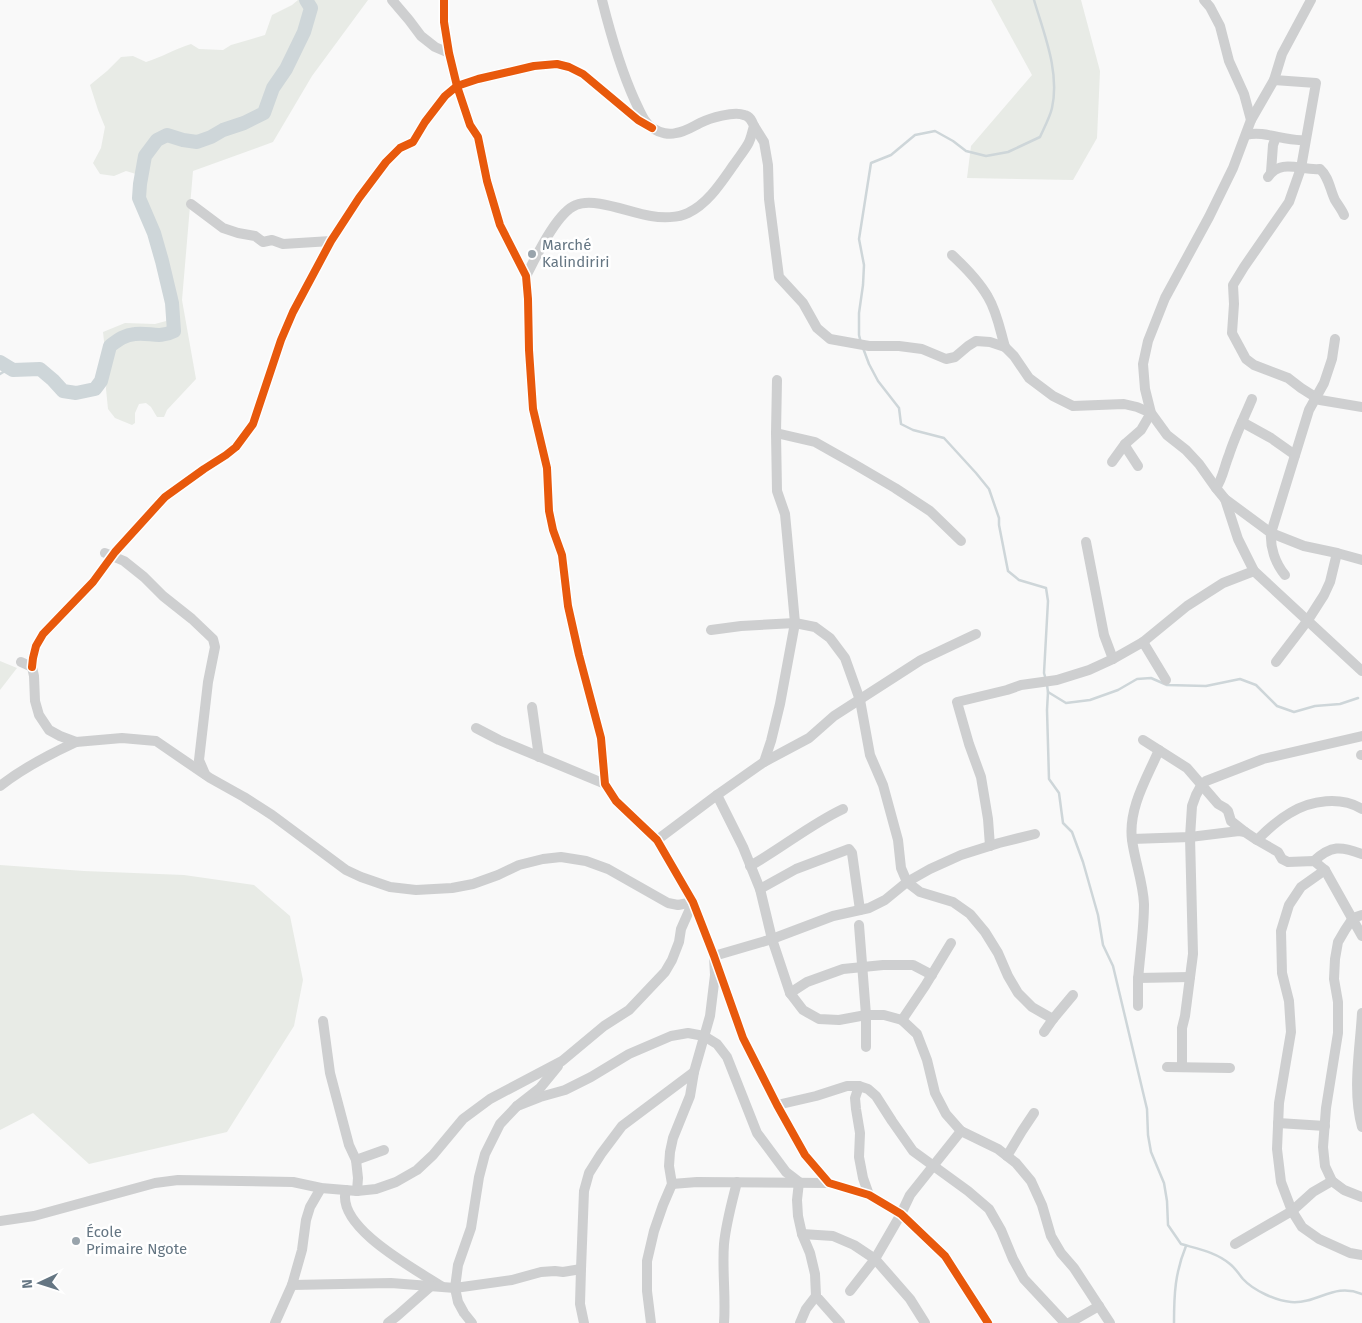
<svg xmlns="http://www.w3.org/2000/svg" width="1362" height="1323" viewBox="0 0 1362 1323" font-family="'Fira Sans',sans-serif">
<style>
.green{fill:#e8ebe6}
.lines{fill:none;stroke-linecap:round;stroke-linejoin:round}
.stream{stroke:#ced6d9;stroke-width:2.5}
.river{stroke:#ced6d9;stroke-width:14}
.minor{stroke:#cecfd0;stroke-width:10}
.cycleway-casing{stroke:#fff;stroke-width:11}
.cycleway{stroke:#e8590c;stroke-width:8}
.poi-dot{fill:#99a4ac;stroke:#fff;stroke-width:2}
.labels{text-anchor:middle;dominant-baseline:central;stroke-width:5;stroke-linejoin:round;paint-order:stroke}
.poi-label{font-size:15px;fill:#657683;stroke:#fff;text-anchor:start}
</style>
<rect width="100%" height="100%" fill="#f9f9f9"/>
<!-- green -->
<g class="green">
<path d="M298,0H368L312,76L273,142L193,171L182,300L196,379L167,410L164,417H157L151,407L146,403L139,404L135,413V423L132,425L115,418L108,409L106,389L107,369L103,332L125,323L155,324L166,321L168,307L155,251L137,207L136,174L126,171L114,176L100,174L93,163L101,148L105,127L98,110L90,85L107,71L121,57L133,56L146,62C162,57 175,49 191,44L199,49L223,50L231,45L265,35L272,15L292,5Z"/>
<path d="M991,0H1081L1100,71L1097,138L1073,180L967,178L971,146L1032,75Z"/>
<path d="M0,661L17,668L0,690Z"/>
<path d="M0,865L84,871L184,875L254,885L290,916L303,980L294,1026L227,1132L89,1164L33,1113L0,1130Z"/>
</g>
<g class="lines">
<!-- stream -->
<g class="stream">
<path d="M861,343L859,335V313L863,285L864,265L859,239L871,163L891,155L915,135L935,131L953,141L966,151L986,156L1008,152L1040,137C1044,128 1050,117 1052,108C1060,72 1044,34 1034,0"/>
<path d="M863,348L869,364L878,381L899,408L901,424L913,430L944,438L976,473L989,489L999,518V525L1008,571L1019,580L1046,588L1048,601L1044,673L1046,680"/>
<path d="M0,374L10,368"/>
<path d="M1047,685L1048,692L1047,710L1049,779L1059,793L1063,823L1072,832L1083,862L1098,915L1103,945L1113,966L1147,1109L1148,1135L1151,1152L1164,1183L1167,1201L1168,1225L1181,1244C1198,1249 1216,1252 1230,1264C1235,1268 1239,1274 1243,1279C1253,1290 1276,1301 1291,1302C1319,1304 1333,1282 1362,1294"/>
<path d="M1048,692L1066,703L1090,700L1118,690L1137,679L1151,678L1167,685L1206,686L1240,679L1256,685L1277,706L1294,712L1315,706L1340,704L1358,698"/>
<path d="M1174,1323C1174,1294 1175,1273 1186,1246"/>
</g>
<!-- river -->
<path class="river" d="M0,362L13,370L40,369L53,380L63,391L76,393L95,389L101,381L110,346C118,340 124,335 135,334C150,332 159,339 174,331L172,303L162,261L154,233L139,198L140,184L145,156L157,140L167,135L183,140L197,142L211,137L223,130L244,123L264,113L273,88L286,69L304,32L311,8L306,0"/>
<!-- minor -->
<g class="minor">
<path d="M392,0L409,20L421,36L435,47L449,53"/>
<path d="M444,0V22L449,53L457,86L470,125L478,137L487,181L500,225L526,276L528,299L529,350L533,409L547,468L549,511L553,530L562,555L568,606L579,655L601,738L605,784L616,801L657,840L693,902L714,956L743,1038L777,1105L805,1155L829,1183L869,1195L901,1214L945,1256L988,1323"/>
<path d="M1204,0L1210,7L1220,26L1229,61L1244,94L1251,120"/>
<path d="M1311,0L1282,54L1274,80L1251,120L1233,168L1209,217L1165,298L1148,341L1143,364L1145,389L1151,413L1167,435L1186,450L1199,464L1216,488L1225,499L1271,533L1304,546L1337,553L1362,560"/>
<path d="M1274,80L1316,83L1301,168L1289,202L1244,267L1233,285L1234,304L1232,333L1246,359L1254,365L1288,378L1301,388L1320,400L1362,407"/>
<path d="M754,126L764,142L768,165L769,199L779,277L803,303L817,328L830,339L869,346H899L922,349L946,359L955,357L968,346L976,341L990,342L1005,347L1014,356L1029,378L1053,396L1073,406L1124,404L1137,407L1151,413L1141,430L1125,444L1127,449L1138,466"/>
<path d="M1246,135C1265,130 1285,142 1305,140"/>
<path d="M1271,172L1273,145L1276,137"/>
<path d="M1268,177C1281,158 1301,171 1320,169C1329,177 1330,190 1335,200C1338,205 1342,210 1344,215"/>
<path d="M191,204L223,228L238,233L255,236L263,242L272,240L283,244L331,241"/>
<path d="M952,255C965,267 979,281 988,297C997,312 1000,330 1005,347"/>
<path d="M526,276C536,257 557,212 576,205C595,197 630,213 651,216C662,218 678,218 688,213C709,203 722,181 735,163C739,157 744,151 748,144C751,139 752,132 754,126C752,121 750,116 744,115C734,111 710,118 700,123C692,127 685,132 676,133C669,135 660,133 654,129C644,124 640,111 635,101C620,68 611,36 602,0"/>
<path d="M1242,422L1271,438L1295,455"/>
<path d="M776,433L815,442L854,464L895,488L930,511L961,541"/>
<path d="M1112,462L1125,444"/>
<path d="M1216,488C1223,478 1224,467 1229,455C1235,436 1244,418 1252,399"/>
<path d="M1225,499L1238,539L1254,571L1362,671"/>
<path d="M1086,542L1104,635L1113,659"/>
<path d="M105,553L124,561L144,577L163,596L192,619L213,639L215,647L208,682L199,760L205,774"/>
<path d="M1285,575C1275,563 1270,547 1271,533L1309,410L1324,383L1332,359L1335,339"/>
<path d="M711,630L741,626L795,623L815,627L830,638L845,658L860,700L870,755L883,785L898,840L901,868L907,882L920,892L953,902L970,914L985,932L998,953L1008,976L1018,993L1032,1007L1053,1019"/>
<path d="M1143,642L1166,680"/>
<path d="M21,662L32,667L34,676L35,701L39,715L49,730L60,736L76,742L122,738L156,741L210,778L244,797L272,815L346,870L361,877L390,887L416,890L452,888L473,884L498,875L519,865L543,859L561,857L586,861L608,869L668,903L678,905L693,902"/>
<path d="M1276,662L1308,620L1324,595L1330,582L1337,553"/>
<path d="M32,667L33,658L36,646L43,634L93,582L115,552L154,509L165,497L204,469L226,455L236,447L253,424L281,340L293,312L331,241L359,198L386,162L400,148L413,142L425,122L445,96L457,86L478,79L534,66L557,64L569,67L583,74L638,120L652,128"/>
<path d="M532,707L539,757"/>
<path d="M476,728L499,740L605,784"/>
<path d="M1143,740L1187,768L1218,804L1225,808L1228,811L1231,821L1245,832"/>
<path d="M1361,755H1362"/>
<path d="M764,762L771,741L780,704L795,623L787,535L785,514L777,491L776,433L777,380"/>
<path d="M0,786C23,768 50,754 76,742"/>
<path d="M717,795L743,847L760,889L772,939L790,993L803,1010L819,1019L839,1020L866,1015H884L902,1020L917,1034L927,1060L935,1093L946,1114L961,1131L998,1149L1016,1163L1031,1181L1042,1205L1051,1236L1061,1253L1074,1268L1110,1323"/>
<path d="M1132,839L1190,837L1239,831L1245,832L1257,840L1278,852L1282,859L1288,862L1314,861L1325,870L1362,936"/>
<path d="M657,840L717,795L764,762L809,738L834,716L921,660L976,634"/>
<path d="M1257,840C1267,830 1278,820 1290,813C1311,800 1341,796 1362,809"/>
<path d="M990,846L988,819L981,777L969,744L957,702L1007,690L1021,685L1057,680L1089,670L1113,659L1143,642L1187,606L1223,583L1254,571"/>
<path d="M1314,861C1331,845 1341,846 1362,854"/>
<path d="M750,866C782,848 811,824 843,809"/>
<path d="M1325,870L1301,887L1289,905L1281,931L1282,973L1289,1001L1291,1032L1279,1103L1277,1149L1281,1182L1292,1211L1302,1227L1319,1239L1350,1253L1362,1255"/>
<path d="M760,889L796,869L849,849L852,853L860,910"/>
<path d="M1362,915L1353,918L1345,930L1338,942L1335,959L1334,979L1338,1002V1033L1326,1108L1323,1147L1325,1166L1332,1181L1344,1190L1362,1197"/>
<path d="M859,925L866,1015V1047"/>
<path d="M1138,978L1190,977"/>
<path d="M790,993L807,982L843,969L883,965H913L932,975"/>
<path d="M1138,1006C1138,997 1138,988 1138,980C1140,954 1144,929 1144,904C1143,882 1135,862 1132,840C1128,808 1147,778 1159,750"/>
<path d="M1362,1013C1360,1050 1352,1090 1362,1127"/>
<path d="M902,1020L925,986L951,943"/>
<path d="M323,1021L330,1073L349,1145L356,1160L358,1178L357,1191"/>
<path d="M1044,1032L1053,1019L1073,995"/>
<path d="M1167,1067L1230,1068"/>
<path d="M1182,1067V1028L1185,1016L1193,954L1190,837L1192,806L1196,795L1202,784L1206,781L1263,759L1362,736"/>
<path d="M859,1086L855,1098L856,1109L860,1133L859,1157L863,1178L869,1195"/>
<path d="M777,1105L816,1096L847,1086H859L868,1089L876,1096L892,1121L913,1151L968,1191L989,1209L1001,1230L1013,1259L1024,1279L1065,1323"/>
<path d="M517,1106L540,1097L565,1090L591,1077L629,1054L671,1036L688,1033L704,1036L717,1044L727,1057L757,1133L786,1172L799,1182L797,1200L798,1216L802,1234L810,1253L815,1274L816,1296L840,1323"/>
<path d="M1278,1123L1325,1126"/>
<path d="M1007,1156L1022,1131L1034,1113"/>
<path d="M356,1160L384,1150"/>
<path d="M672,1184L697,1182L829,1183"/>
<path d="M346,1190C335,1227 415,1269 441,1286"/>
<path d="M0,1221L34,1216L155,1183L178,1180L293,1182L321,1188L357,1191L376,1189L396,1182L417,1170L433,1155L463,1119L490,1099L562,1061L604,1026L629,1010L665,972L672,960L679,942L681,929L693,902"/>
<path d="M802,1234L833,1236L854,1245L875,1259L910,1299L925,1323"/>
<path d="M1235,1244L1292,1211L1313,1192L1332,1181"/>
<path d="M292,1285L391,1283L455,1288L512,1280L541,1272L555,1271L563,1272L581,1269"/>
<path d="M850,1291L875,1259L901,1214L910,1195L961,1131"/>
<path d="M275,1323L292,1285L302,1250L306,1220L310,1207L321,1188"/>
<path d="M388,1323L397,1316L431,1286"/>
<path d="M472,1323L464,1313L458,1302L455,1288L458,1265L471,1228L479,1177L485,1154L500,1124L517,1106L540,1088L558,1066"/>
<path d="M584,1323L580,1304L581,1269L584,1191L589,1173L601,1154L622,1126L694,1072"/>
<path d="M651,1323L647,1291V1261L654,1231L663,1205L672,1184L669,1166L670,1152L673,1138L690,1096L694,1072L710,1016L715,975L714,956L772,939L833,916L869,908L885,900L907,882L930,869L961,855L999,843L1035,834"/>
<path d="M724,1323C726,1297 722,1270 724,1244C726,1223 732,1202 737,1182"/>
<path d="M800,1323L806,1309L816,1296"/>
<path d="M1069,1323L1099,1306"/>
</g>
<defs>
<g id="cycleway">
<path d="M444,0V22L449,53L457,86L470,125L478,137L487,181L500,225L526,276L528,299L529,350L533,409L547,468L549,511L553,530L562,555L568,606L579,655L601,738L605,784L616,801L657,840L693,902L714,956L743,1038L777,1105L805,1155L829,1183L869,1195L901,1214L945,1256L988,1323"/>
<path d="M32,667L33,658L36,646L43,634L93,582L115,552L154,509L165,497L204,469L226,455L236,447L253,424L281,340L293,312L331,241L359,198L386,162L400,148L413,142L425,122L445,96L457,86L478,79L534,66L557,64L569,67L583,74L638,120L652,128"/>
</g>
</defs>
<!-- cycleway casing -->
<use href="#cycleway" class="cycleway-casing"/>
<!-- cycleway -->
<use href="#cycleway" class="cycleway"/>
</g>
<!-- markers -->
<g class="poi-dot">
<circle cx="532" cy="254" r="5"/>
<circle cx="76" cy="1241" r="5"/>
</g>
<g class="labels">
<!-- poi labels -->
<g class="poi-label">
<text x="542" y="245">Marché<tspan x="542" dy="17">Kalindiriri</tspan></text>
<text x="86" y="1232">École<tspan x="86" dy="17">Primaire Ngote</tspan></text>
</g>
</g>
<!-- north arrow -->
<g transform="translate(40 1283) rotate(266)" stroke="#ffffff" stroke-width="4" paint-order="stroke">
<path d="M0-4L9 19L0 12L-9 19Z" fill="#657683"/>
<text y="-8" font-size="14" font-weight="bold" text-anchor="middle" fill="#657683">N</text>
</g>
</svg>
